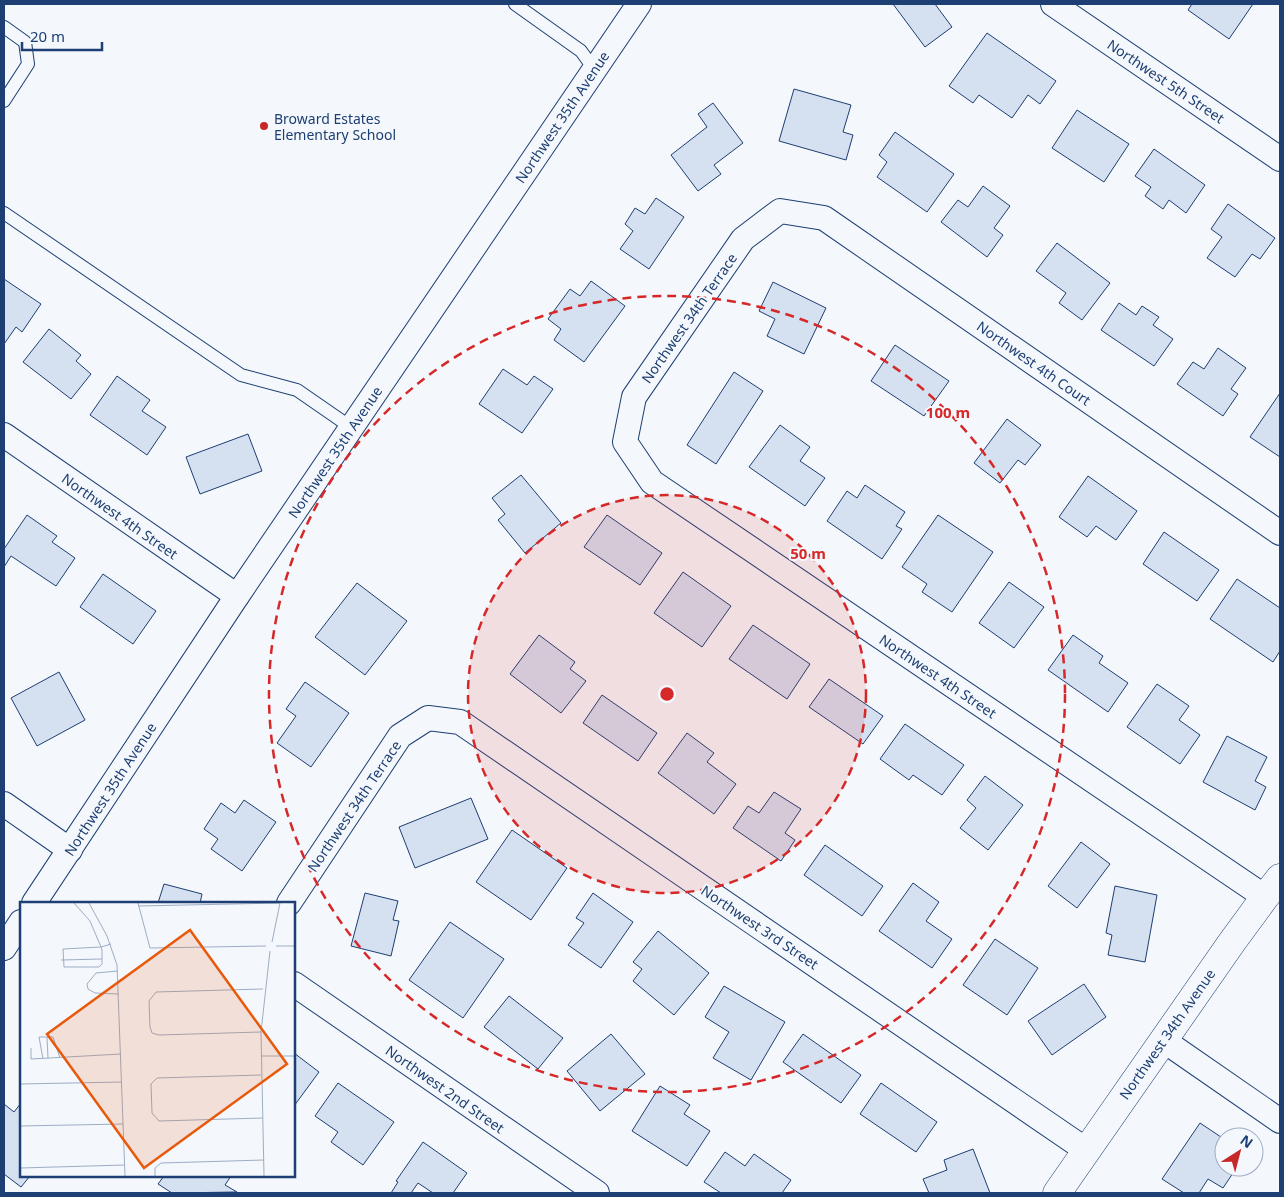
<svg xmlns="http://www.w3.org/2000/svg" width="1284" height="1197" viewBox="0 0 1284 1197" font-family="'Noto Sans',sans-serif">
<style>
.building{fill:#d5e0f0;stroke:#1d3f73}
.lines{fill:none;stroke-linecap:round;stroke-linejoin:round}
.service-casing{stroke:#1d3f73;stroke-width:14}
.minor-casing{stroke:#1d3f73;stroke-width:26}
.tertiary-casing{stroke:#1d3f73;stroke-width:29}
.service{stroke:#f4f7fb;stroke-width:12}
.minor{stroke:#f4f7fb;stroke-width:24}
.tertiary{stroke:#f4f7fb;stroke-width:28}
.ring{fill:none;stroke:#d62828;stroke-width:2.5;stroke-dasharray:9 6}
.poi-dot{fill:#c62828;stroke:#f4f7fb;stroke-width:2}
.labels{text-anchor:middle;dominant-baseline:central;stroke-width:4;stroke-linejoin:round;paint-order:stroke}
.street-label{font-size:14px;fill:#1d3f73;stroke:#f4f7fb}
.poi-label{font-size:14px;fill:#1d3f73;stroke:#f4f7fb;text-anchor:start}
.inset-road{fill:none;stroke:#9eadc5;stroke-width:1}
.view{fill:#e8590c;fill-opacity:0.15;stroke:#e8590c;stroke-width:2.5}
.inset-edge{fill:none;stroke:#1d3f73;stroke-width:2.5}
.centre{fill:#d62828;stroke:#f4f7fb;stroke-width:2.5}
.ring-label{font-size:15px;text-anchor:middle;font-weight:bold;fill:#d62828;stroke:#f4f7fb;stroke-width:4;stroke-linejoin:round;paint-order:stroke}
</style>
<rect width="100%" height="100%" fill="#f4f7fb"/>
<!-- building -->
<g class="building">
<path d="M893,4H935L952,27L925,47Z"/>
<path d="M1192,4H1253L1229,39L1188,10Z"/>
<path d="M987,33L1056,81L1040,104L1028,95L1012,118L979,95L973,103L949,86Z"/>
<path d="M794,89L851,105L843,132L853,135L846,160L779,141Z"/>
<path d="M713,103L743,143L714,165L721,174L698,191L671,155L707,127L698,114Z"/>
<path d="M1077,110L1129,144L1104,182L1052,148Z"/>
<path d="M895,132L954,174L927,212L877,177L887,162L879,155Z"/>
<path d="M1154,149L1205,185L1186,213L1169,200L1163,209L1145,196L1151,187L1135,176Z"/>
<path d="M983,186L1010,206L994,228L1003,235L987,257L941,222L958,200L968,207Z"/>
<path d="M656,198L684,217L649,269L620,249L633,231L625,224L635,208L645,214Z"/>
<path d="M1228,204L1275,238L1260,259L1252,254L1235,277L1207,258L1222,237L1211,229Z"/>
<path d="M1057,243L1110,283L1082,320L1059,303L1066,293L1036,271Z"/>
<path d="M4,279L41,304L22,332L16,327L4,344Z"/>
<path d="M591,281L625,306L584,362L554,340L561,329L548,319L570,289L580,296Z"/>
<path d="M773,282L826,308L804,354L767,336L775,319L759,311Z"/>
<path d="M1119,303L1136,315L1142,306L1159,317L1153,325L1173,339L1154,366L1101,330Z"/>
<path d="M49,329L81,355L76,361L91,374L71,399L23,362Z"/>
<path d="M895,345L949,381L924,416L871,381Z"/>
<path d="M1218,348L1246,368L1231,389L1238,394L1223,416L1177,384L1193,362L1204,369Z"/>
<path d="M503,369L527,385L534,376L553,389L522,433L479,404Z"/>
<path d="M734,372L763,391L716,464L687,445Z"/>
<path d="M117,376L150,400L142,411L166,427L147,455L90,415Z"/>
<path d="M1280,393V457L1250,437Z"/>
<path d="M1007,419L1041,445L1025,465L1018,460L1000,483L974,463Z"/>
<path d="M780,425L810,447L800,461L825,478L805,506L749,467Z"/>
<path d="M248,434L262,471L200,494L186,457Z"/>
<path d="M521,475L561,523L525,553L498,520L505,514L492,498Z"/>
<path d="M1088,476L1137,511L1116,540L1096,526L1087,537L1059,517Z"/>
<path d="M865,485L905,512L896,526L902,529L882,559L827,521L847,491L857,498Z"/>
<path d="M27,515L57,536L52,542L75,558L56,586L11,556L4,567V549Z"/>
<path d="M607,515L662,553L640,585L584,547Z"/>
<path d="M938,515L993,552L952,612L922,592L927,584L902,567Z"/>
<path d="M1164,532L1219,570L1197,601L1143,564Z"/>
<path d="M683,572L731,606L702,647L654,613Z"/>
<path d="M103,574L156,611L133,644L80,607Z"/>
<path d="M1237,579L1280,608V651L1273,662L1210,619Z"/>
<path d="M1009,582L1044,607L1014,648L979,623Z"/>
<path d="M357,583L407,621L365,675L315,637Z"/>
<path d="M753,625L810,664L787,699L729,659Z"/>
<path d="M539,635L575,662L570,669L586,681L561,713L510,674Z"/>
<path d="M1073,635L1103,656L1099,663L1128,683L1108,712L1048,670Z"/>
<path d="M59,672L85,720L37,746L11,698Z"/>
<path d="M829,679L883,716L863,744L809,707Z"/>
<path d="M305,682L349,713L311,767L277,743L296,716L286,709Z"/>
<path d="M1157,684L1189,706L1179,720L1200,735L1180,764L1127,727Z"/>
<path d="M602,695L657,733L638,761L583,723Z"/>
<path d="M905,724L964,765L942,795L913,775L909,780L880,759Z"/>
<path d="M687,733L714,753L707,762L736,784L714,814L658,773Z"/>
<path d="M1227,736L1267,757L1255,781L1266,787L1255,810L1203,782Z"/>
<path d="M985,776L1023,805L988,850L960,828L976,808L967,800Z"/>
<path d="M774,792L801,809L785,833L795,840L781,861L733,828L748,806L759,813Z"/>
<path d="M471,798L488,839L415,868L399,827Z"/>
<path d="M244,800L276,822L242,871L211,849L218,839L204,829L221,803L235,813Z"/>
<path d="M512,830L567,868L531,920L476,882Z"/>
<path d="M1081,842L1110,864L1077,908L1048,886Z"/>
<path d="M825,845L883,886L862,916L804,875Z"/>
<path d="M913,883L939,902L926,921L952,939L932,968L879,931Z"/>
<path d="M164,884L202,894L200,903H158Z"/>
<path d="M1115,886L1157,895L1145,962L1108,955L1112,935L1106,933Z"/>
<path d="M365,893L398,901L393,920L399,921L391,956L351,946Z"/>
<path d="M593,893L633,922L601,968L568,945L584,923L576,918Z"/>
<path d="M450,922L504,959L463,1018L409,980Z"/>
<path d="M658,931L709,973L674,1015L633,981L642,969L633,962Z"/>
<path d="M995,939L1038,968L1007,1015L963,985Z"/>
<path d="M1084,984L1106,1017L1052,1055L1028,1021Z"/>
<path d="M724,986L785,1022L751,1080L713,1058L729,1032L705,1017Z"/>
<path d="M509,996L563,1038L538,1069L484,1027Z"/>
<path d="M611,1034L645,1074L600,1111L567,1071Z"/>
<path d="M803,1034L861,1075L841,1103L783,1062Z"/>
<path d="M294,1053L319,1072L294,1106Z"/>
<path d="M338,1083L394,1122L363,1165L331,1142L338,1132L315,1116Z"/>
<path d="M881,1083L937,1122L916,1152L860,1114Z"/>
<path d="M660,1086L690,1105L684,1114L710,1131L687,1166L632,1131Z"/>
<path d="M21,1103V1176H30L21,1187L4,1174V1104L14,1112Z"/>
<path d="M1200,1123L1224,1139V1167H1237L1223,1188L1208,1179L1199,1193H1184L1162,1179Z"/>
<path d="M423,1142L467,1173L453,1193H433L418,1183L411,1193H391L398,1182L396,1181Z"/>
<path d="M973,1149L990,1193H929L923,1179L947,1170L944,1160Z"/>
<path d="M725,1152L745,1166L754,1154L791,1180L782,1193H721L704,1182Z"/>
<path d="M164,1176H231L225,1185L237,1192L172,1193L158,1184Z"/>
</g>
<g class="lines">
<defs>
<g id="service">
<path d="M515,4L581,51L594,69"/>
<path d="M4,27L25,42L28,64L4,101"/>
<path d="M4,213L241,375L297,390L352,428"/>
</g>
<g id="minor">
<path d="M1053,4L1280,159"/>
<path d="M4,435L237,596"/>
<path d="M4,804L70,850"/>
<path d="M1265,897L652,482L625,442L634,397L743,239L780,211L824,218L1280,533"/>
<path d="M34,903L237,596L639,4"/>
<path d="M289,903L400,736L428,718L460,722L1086,1150"/>
<path d="M4,948L21,922"/>
<path d="M294,984L597,1193"/>
<path d="M1163,1040L1280,1121"/>
</g>
<path id="tertiary" d="M1057,1193L1232,942L1265,897L1280,878"/>
</defs>
<!-- service casing -->
<use href="#service" class="service-casing"/>
<!-- minor casing -->
<use href="#minor" class="minor-casing"/>
<!-- tertiary casing -->
<use href="#tertiary" class="tertiary-casing"/>
<!-- service -->
<use href="#service" class="service"/>
<!-- minor -->
<use href="#minor" class="minor"/>
<!-- tertiary -->
<use href="#tertiary" class="tertiary"/>
</g>
<!-- distance rings -->
<circle cx="667" cy="694" r="199" fill="#d62828" fill-opacity=".12"/>
<g class="ring">
<circle cx="667" cy="694" r="199"/>
<circle cx="667" cy="694" r="398"/>
</g>
<!-- markers -->
<circle class="poi-dot" cx="264" cy="126" r="5"/>
<g class="labels">
<!-- street labels -->
<g class="street-label">
<text transform="translate(1166 81) rotate(34)">Northwest 5th Street</text>
<text transform="translate(562 117) rotate(-56)">Northwest 35th Avenue</text>
<text transform="translate(689 318) rotate(-55)">Northwest 34th Terrace</text>
<text transform="translate(1034 363) rotate(35)">Northwest 4th Court</text>
<text transform="translate(335 452) rotate(-56)">Northwest 35th Avenue</text>
<text transform="translate(120 516) rotate(35)">Northwest 4th Street</text>
<text transform="translate(938 676) rotate(34)">Northwest 4th Street</text>
<text transform="translate(110 789) rotate(-57)">Northwest 35th Avenue</text>
<text transform="translate(354 806) rotate(-56)">Northwest 34th Terrace</text>
<text transform="translate(760 927) rotate(34)">Northwest 3rd Street</text>
<text transform="translate(1167 1034) rotate(-55)">Northwest 34th Avenue</text>
<text transform="translate(445 1089) rotate(35)">Northwest 2nd Street</text>
</g>
<!-- poi labels -->
<g class="poi-label">
<text x="274" y="118">Broward Estates<tspan x="274" dy="16">Elementary School</tspan></text>
</g>
</g>
<!-- overview -->
<g transform="translate(20 902)">
<rect width="275" height="275" fill="#f4f7fb"/>
<path class="inset-road" d="M54,1L70,19L81,45L82,48V62L79,65H44L43,47L81,45L91,42M69,1L87,34L97,63L105,274M118,1L130,46L246,44M118,4L260,1M252,40L260,1M256,44H275M41,58L82,57M98,69L76,71L67,82L68,87L75,91L99,92M241,130L139,133L132,131L130,125L129,99L136,90L243,87M11,146V157L101,152M241,154H275M28,156L27,135H33L40,156M23,157L19,135H27M241,173L137,176L131,182L132,211L139,219L243,216M0,182L102,180M0,224L103,222M0,266L105,263M135,274V266L141,261L244,258M244,274L241,130L250,49"/>
<path class="view" d="M170,28L267,162L124,266L27,132Z"/>
<rect width="275" height="275" class="inset-edge"/>
</g>
<circle cx="667" cy="694" r="8" class="centre"/>
<g class="ring-label">
<text x="948" y="418">100 m</text>
<text x="808" y="559">50 m</text>
</g>
<!-- border -->
<rect width="1284" height="1197" fill="none" stroke="#1d3f73" stroke-width="10"/>
<!-- north arrow -->
<g transform="translate(1239 1152) rotate(36)"><circle r="24" fill="#f4f7fb" stroke="#9eadc5"/>
<path d="M0-4L9 19L0 12L-9 19Z" fill="#c62828"/>
<text y="-8" font-size="14" font-weight="bold" text-anchor="middle" fill="#1d3f73">N</text>
</g>
<!-- scale -->
<path d="M22 42v8h80v-8" fill="none" stroke="#1d3f73" stroke-width="2.5"/>
<text x="30" y="42" font-size="15" fill="#1d3f73" stroke="#f4f7fb" stroke-width="4" paint-order="stroke">20 m</text>
</svg>
